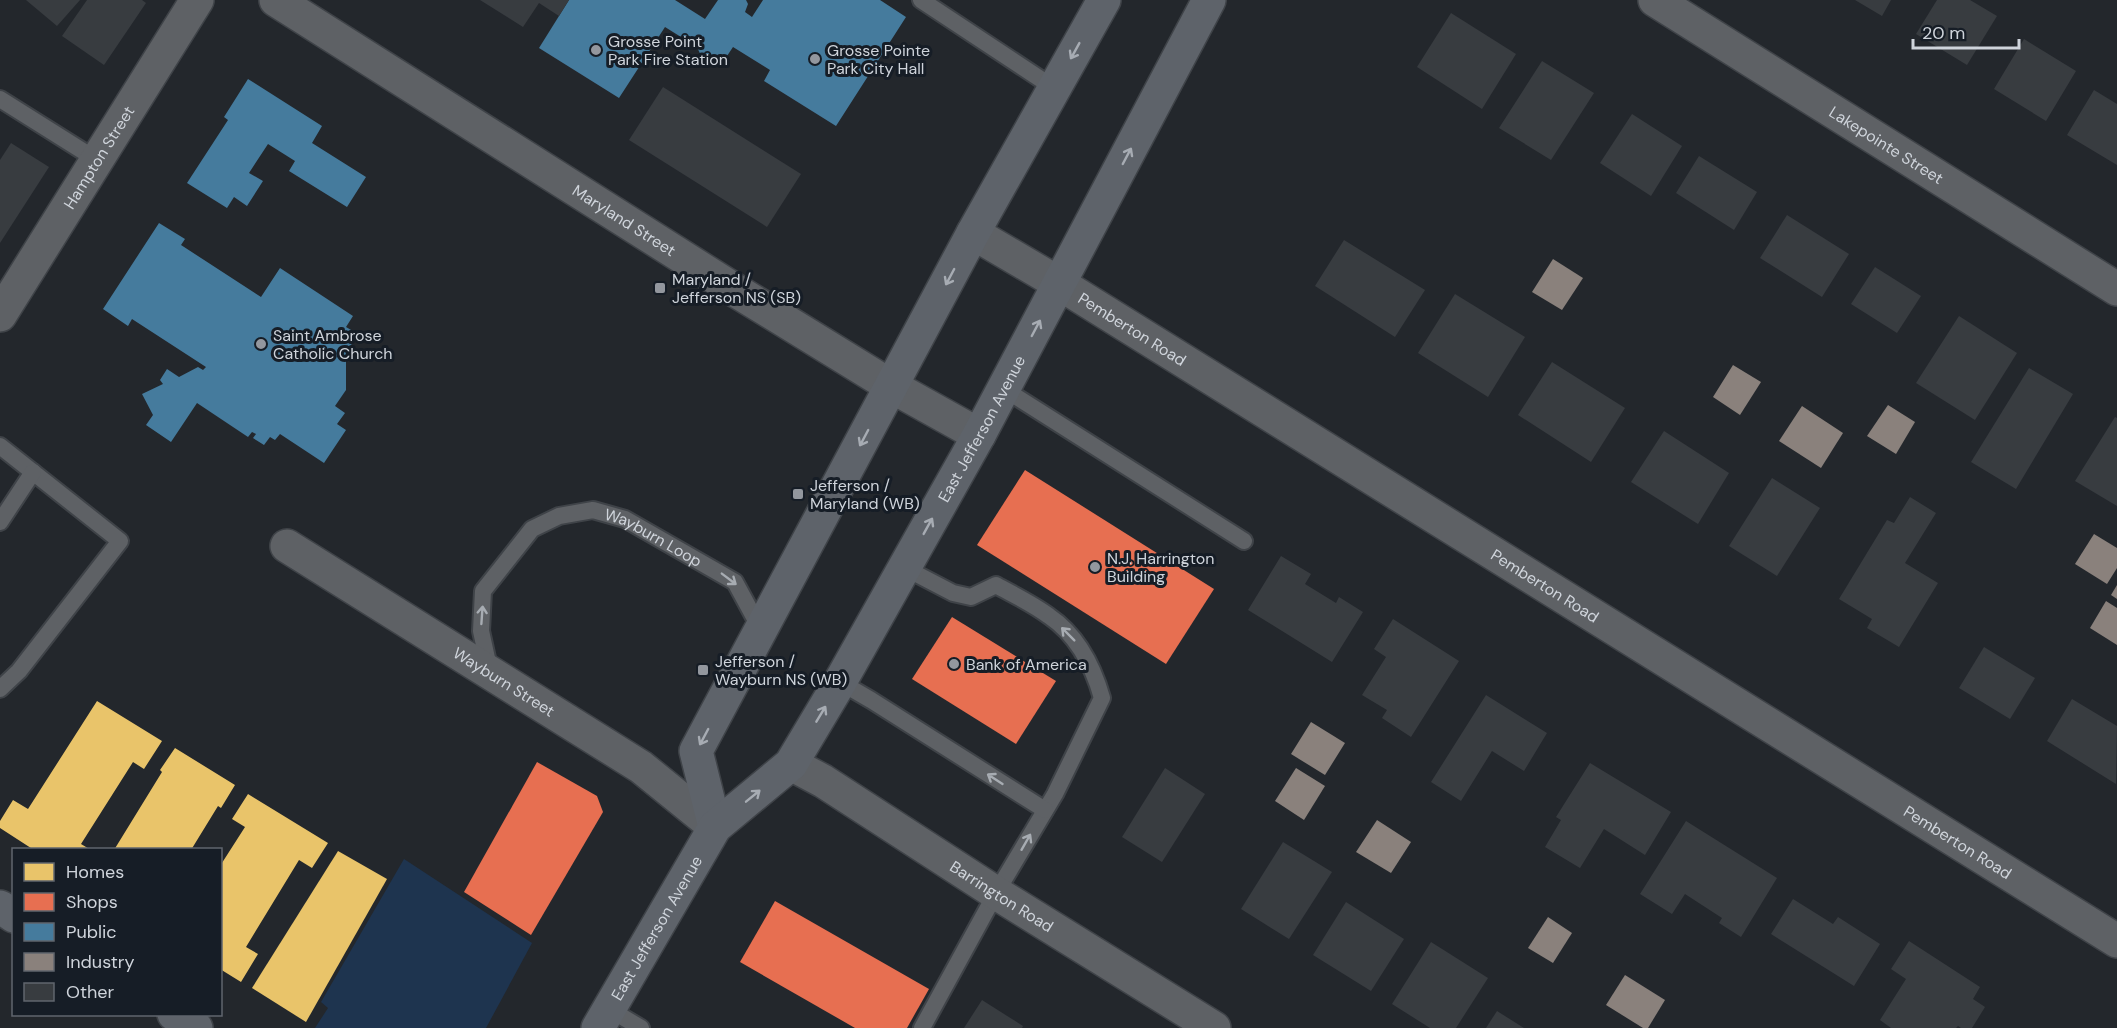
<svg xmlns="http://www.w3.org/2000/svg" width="2117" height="1028" viewBox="0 0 2117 1028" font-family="'DM Sans',sans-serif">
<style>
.green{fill:#1e344f}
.homes{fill:#e9c46a}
.shops{fill:#e76f51}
.public{fill:#457b9d}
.industry{fill:#8a817c}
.building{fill:#383c40}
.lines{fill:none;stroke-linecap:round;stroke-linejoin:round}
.lane-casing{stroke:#3f4348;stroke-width:20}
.street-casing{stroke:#3f4348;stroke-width:36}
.secondary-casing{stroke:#3f4348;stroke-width:36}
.lane{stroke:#5e6165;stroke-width:16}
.street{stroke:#5e6165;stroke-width:33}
.secondary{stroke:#5e636a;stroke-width:33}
.oneway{stroke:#a7acb3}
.oneway2{stroke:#a7acb2}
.poi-dot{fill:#93979e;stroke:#161d26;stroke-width:2}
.labels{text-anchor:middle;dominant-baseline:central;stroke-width:6;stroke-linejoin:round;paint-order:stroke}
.poi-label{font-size:16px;fill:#cfd4db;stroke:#161d26;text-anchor:start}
.street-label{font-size:16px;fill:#cfd4db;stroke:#161d26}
</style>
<rect width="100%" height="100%" fill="#23272c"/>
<!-- green -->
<path class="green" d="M404,859L532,943L486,1028H315L328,1008L321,1002Z"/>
<!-- homes -->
<g class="homes">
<path d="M97,701L162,741L144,769L133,762L81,844L91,850H34L0,828V821L13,800L28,809Z"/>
<path d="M175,748L235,785L221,808L218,806L191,850H114L162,772L160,770Z"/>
<path d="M248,794L328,843L312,868L299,860L246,947L258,954L241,982L220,969V866L245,827L232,819Z"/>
<path d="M338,851L387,879L306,1022L252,988Z"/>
</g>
<!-- shops -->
<g class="shops">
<path d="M1025,470L1214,589L1166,664L977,545Z"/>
<path d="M952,617L1056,681L1016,744L912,679Z"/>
<path d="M537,762L597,796L603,812L531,935L464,892Z"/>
<path d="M775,901L929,989L907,1028H855L740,962Z"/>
</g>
<!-- public -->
<g class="public">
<path d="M569,0H675L705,19L718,0H746L748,4L745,12L752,17L763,0H880L906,17L836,126L764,81L770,70L733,47L727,56L720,60L711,61L702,58L697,47L665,27L619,98L539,48Z"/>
<path d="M248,79L322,126L312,143L366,177L347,207L289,171L295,161L268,144L249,173L263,181L247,206L234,197L227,208L187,183L228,120L224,117Z"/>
<path d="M159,223L185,239L181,245L261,297L280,268L353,316L346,327L358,334L346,353V390L335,406L345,413L337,424L346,430L324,463L280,434L275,440L270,437L264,445L253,438L256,434L252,432L248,437L197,403L171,442L146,425L153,415L142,394L163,384L160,380L167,369L179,377L198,367L203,370L206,367L132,319L128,326L103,309Z"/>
</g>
<!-- industry -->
<g class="industry">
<path d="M1553,259L1583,278L1562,310L1532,292Z"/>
<path d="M1733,365L1761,382L1740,415L1713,397Z"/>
<path d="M1888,405L1915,422L1896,454L1867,436Z"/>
<path d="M1802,406L1843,433L1821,468L1779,441Z"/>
<path d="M2094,534L2117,548V568L2107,584L2075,564Z"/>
<path d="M2117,585V599L2111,595Z"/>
<path d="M2106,601L2117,608V645L2090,628Z"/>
<path d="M1311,722L1345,743L1325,775L1291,754Z"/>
<path d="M1296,768L1325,786L1304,820L1275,801Z"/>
<path d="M1377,820L1411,842L1391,873L1356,852Z"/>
<path d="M1548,917L1572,933L1553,963L1528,948Z"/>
<path d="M1625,975L1665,1000L1648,1028H1643L1606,1005Z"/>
</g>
<!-- building -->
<g class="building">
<path d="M26,0H80L57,26Z"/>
<path d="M87,0H142L146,3L104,65L62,36Z"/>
<path d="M480,0H569L559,16L539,3L523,27Z"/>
<path d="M1855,0H1891L1882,16Z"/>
<path d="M1937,0H1970L1997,16L1967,65L1916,34Z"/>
<path d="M1451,13L1516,54L1482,109L1417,67Z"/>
<path d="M2024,39L2076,71L2046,121L1994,89Z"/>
<path d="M1542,61L1594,93L1551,160L1499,128Z"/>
<path d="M663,87L801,174L767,227L629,140Z"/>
<path d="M2094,90L2117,104V165L2067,135Z"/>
<path d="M1632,114L1682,146L1651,196L1600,163Z"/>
<path d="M11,143L49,167L0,243V160Z"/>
<path d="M1699,156L1757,192L1734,230L1676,193Z"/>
<path d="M1787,215L1849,254L1822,297L1760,258Z"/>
<path d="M1344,240L1425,290L1395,337L1315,286Z"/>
<path d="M1875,267L1921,296L1897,333L1851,304Z"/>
<path d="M1455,294L1525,337L1488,397L1418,353Z"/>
<path d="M1959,316L2017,353L1975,420L1916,383Z"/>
<path d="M1552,362L1625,408L1591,462L1518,415Z"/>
<path d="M2029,368L2073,394L2016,489L1971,462Z"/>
<path d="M2115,417L2117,418V506L2075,481Z"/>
<path d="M1664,431L1729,473L1698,524L1631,482Z"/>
<path d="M1772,478L1820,508L1777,576L1729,546Z"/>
<path d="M1910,497L1936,513L1905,563L1938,583L1899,647L1867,628L1872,619L1839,599L1887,520L1894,523Z"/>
<path d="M1281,556L1311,574L1305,584L1336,603L1339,597L1363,612L1332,662L1248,610Z"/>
<path d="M1393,619L1459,661L1411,737L1382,718L1387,710L1362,695L1386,657L1374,649Z"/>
<path d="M1984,647L2035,678L2010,719L1959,688Z"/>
<path d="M1486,695L1547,733L1524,771L1492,751L1461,801L1431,782Z"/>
<path d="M2072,699L2117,726L2116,784L2047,741Z"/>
<path d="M1590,763L1671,812L1645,855L1604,829L1580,868L1545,847L1561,820L1556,817Z"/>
<path d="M1165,768L1205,794L1162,862L1122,837Z"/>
<path d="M1686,821L1777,878L1741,937L1719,923L1722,918L1685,894L1672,914L1640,894Z"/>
<path d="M1283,842L1332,872L1289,939L1241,909Z"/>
<path d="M1793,899L1833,924L1838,917L1880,944L1854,986L1771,934Z"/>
<path d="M1346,902L1404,939L1371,991L1313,955Z"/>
<path d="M1909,941L1980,987L1973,999L1985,1007L1972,1028H1961L1958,1026L1956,1028H1891L1880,1020L1906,979L1891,969Z"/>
<path d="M1431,942L1488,978L1456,1028H1430L1392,1004Z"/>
<path d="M982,1000L1023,1026L1022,1028H964Z"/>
<path d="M1497,1011L1524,1028H1486Z"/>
</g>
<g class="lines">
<defs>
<g id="lane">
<path d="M921,0L1054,88"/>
<path d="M0,99L97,160"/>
<path d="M1004,389L1244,541"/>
<path d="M0,446L120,541L19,671L0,689"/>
<path d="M0,522L33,472"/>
<path d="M905,568L953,593L971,597L996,585C1014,595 1033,604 1049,616C1077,635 1093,666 1102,698L1055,794L996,893L922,1028"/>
<path id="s1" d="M490,672L481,631L483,591L532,529L559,516L593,510L625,519L735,582L761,630"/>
<path d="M840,682L871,700L1045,810"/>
<path d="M609,1009L641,1028"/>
</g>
<g id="street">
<path id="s2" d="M276,0L738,292L891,386L979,435"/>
<path id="s3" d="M1655,0L2117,289"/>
<path id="s4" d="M973,233L1060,284L2117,941"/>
<path id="s5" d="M0,315L197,0"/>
<path id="s6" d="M287,546L641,767L715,827"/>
<path id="s7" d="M791,764L823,781L996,893L1214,1028"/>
</g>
<g id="secondary">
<path d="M715,827L696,751L973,233L1104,0"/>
<path d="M0,907L14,916"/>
<path d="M174,1014L196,1028"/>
<path id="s8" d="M598,1028L715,827L791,764L840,682L979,435L1209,0"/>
</g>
</defs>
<!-- lane casing -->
<use href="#lane" class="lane-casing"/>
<!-- street casing -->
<use href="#street" class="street-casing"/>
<!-- secondary casing -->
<use href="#secondary" class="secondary-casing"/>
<!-- lane -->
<use href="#lane" class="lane"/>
<!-- street -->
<use href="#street" class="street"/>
<!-- secondary -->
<use href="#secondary" class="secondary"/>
</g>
<!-- one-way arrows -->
<defs><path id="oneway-shaft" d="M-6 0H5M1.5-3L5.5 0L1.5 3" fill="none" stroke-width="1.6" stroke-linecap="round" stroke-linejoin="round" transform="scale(1.5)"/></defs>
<g class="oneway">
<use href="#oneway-shaft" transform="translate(1075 51) rotate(119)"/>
<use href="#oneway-shaft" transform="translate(1127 156) rotate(-62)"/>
<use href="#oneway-shaft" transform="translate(950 277) rotate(118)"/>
<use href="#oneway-shaft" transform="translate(1036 328) rotate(-62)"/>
<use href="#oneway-shaft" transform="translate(864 438) rotate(118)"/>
<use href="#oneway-shaft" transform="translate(928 526) rotate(-61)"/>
<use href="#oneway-shaft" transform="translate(821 714) rotate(-59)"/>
<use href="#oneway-shaft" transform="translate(704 737) rotate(118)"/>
<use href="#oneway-shaft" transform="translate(753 796) rotate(-39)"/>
</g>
<g class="oneway2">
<use href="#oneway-shaft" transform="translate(729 579) rotate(37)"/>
<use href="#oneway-shaft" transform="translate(482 615) rotate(-86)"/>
<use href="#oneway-shaft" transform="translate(1068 634) rotate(-135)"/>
<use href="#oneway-shaft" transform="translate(995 779) rotate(-147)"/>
<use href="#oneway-shaft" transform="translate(1026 842) rotate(-60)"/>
</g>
<!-- markers -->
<g class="poi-dot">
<circle cx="596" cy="50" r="6"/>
<circle cx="815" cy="59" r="6"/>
<rect x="654" y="282" width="12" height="12" rx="3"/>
<circle cx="261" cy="344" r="6"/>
<rect x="792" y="488" width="12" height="12" rx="3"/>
<circle cx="1095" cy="567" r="6"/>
<circle cx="954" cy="664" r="6"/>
<rect x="697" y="664" width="12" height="12" rx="3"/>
</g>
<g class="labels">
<!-- poi labels -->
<g class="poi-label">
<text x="608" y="41">Grosse Point<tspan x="608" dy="18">Park Fire Station</tspan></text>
<text x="827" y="50">Grosse Pointe<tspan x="827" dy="18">Park City Hall</tspan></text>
<text x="672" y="279">Maryland /<tspan x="672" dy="18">Jefferson NS (SB)</tspan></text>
<text x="273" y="335">Saint Ambrose<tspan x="273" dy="18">Catholic Church</tspan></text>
<text x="810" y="485">Jefferson /<tspan x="810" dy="18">Maryland (WB)</tspan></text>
<text x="1107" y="558">N.J. Harrington<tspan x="1107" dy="18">Building</tspan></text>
<text x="715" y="661">Jefferson /<tspan x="715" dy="18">Wayburn NS (WB)</tspan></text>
<text x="966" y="664">Bank of America</text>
</g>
<!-- street labels -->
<g class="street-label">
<text stroke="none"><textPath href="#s3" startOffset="273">Lakepointe Street</textPath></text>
<text stroke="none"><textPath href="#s5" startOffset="186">Hampton Street</textPath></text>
<text stroke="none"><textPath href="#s2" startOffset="412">Maryland Street</textPath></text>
<text stroke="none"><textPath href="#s4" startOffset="186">Pemberton Road</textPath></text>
<text stroke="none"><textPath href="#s8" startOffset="717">East Jefferson Avenue</textPath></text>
<text stroke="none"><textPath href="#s1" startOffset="292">Wayburn Loop</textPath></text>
<text stroke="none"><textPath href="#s4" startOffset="672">Pemberton Road</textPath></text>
<text stroke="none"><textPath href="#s6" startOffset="256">Wayburn Street</textPath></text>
<text stroke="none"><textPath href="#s4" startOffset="1158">Pemberton Road</textPath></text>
<text stroke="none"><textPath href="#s7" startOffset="249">Barrington Road</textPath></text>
<text stroke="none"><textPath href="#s8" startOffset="116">East Jefferson Avenue</textPath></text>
</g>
</g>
<!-- legend -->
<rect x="12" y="848" width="210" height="168" fill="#161d26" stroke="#60666e" stroke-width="1.5"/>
<rect x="24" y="863" width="30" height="18" fill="#e9c46a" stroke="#60666e" stroke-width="1.5"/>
<text x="66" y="878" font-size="18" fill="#cfd4db">Homes</text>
<rect x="24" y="893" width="30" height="18" fill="#e76f51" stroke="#60666e" stroke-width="1.5"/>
<text x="66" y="908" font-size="18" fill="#cfd4db">Shops</text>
<rect x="24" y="923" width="30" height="18" fill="#457b9d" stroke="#60666e" stroke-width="1.5"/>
<text x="66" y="938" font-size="18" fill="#cfd4db">Public</text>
<rect x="24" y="953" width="30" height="18" fill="#8a817c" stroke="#60666e" stroke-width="1.5"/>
<text x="66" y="968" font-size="18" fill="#cfd4db">Industry</text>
<rect x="24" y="983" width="30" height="18" fill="#383c40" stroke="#60666e" stroke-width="1.5"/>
<text x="66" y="998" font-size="18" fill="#cfd4db">Other</text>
<!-- scale -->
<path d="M1913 39v9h106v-9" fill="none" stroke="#cfd4db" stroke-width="3"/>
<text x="1922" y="39" font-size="18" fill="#cfd4db" stroke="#161d26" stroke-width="4.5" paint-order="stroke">20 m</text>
</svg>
